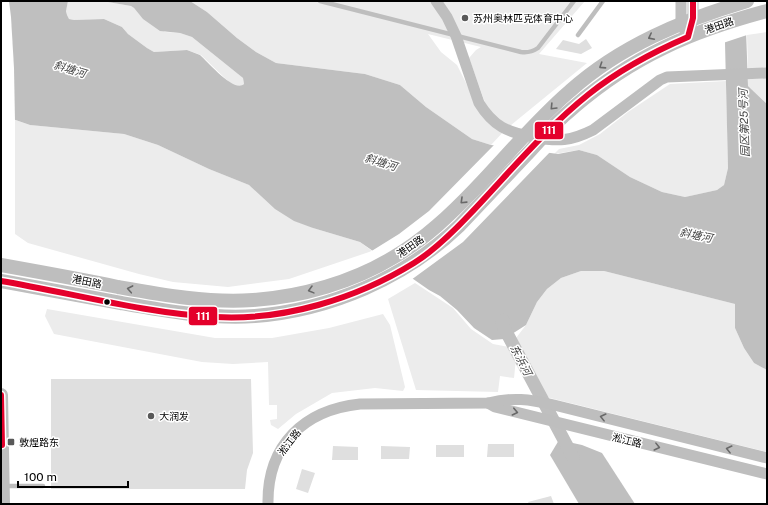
<svg xmlns="http://www.w3.org/2000/svg" width="768" height="505" viewBox="0 0 768 505" font-family="'Public Sans','Noto Sans SC',sans-serif">
<style>
.green{fill:#ececec;fill-rule:evenodd}
.water{fill:#bfbfbf}
.pier{fill:#fff}
.lines{fill:none;stroke-linecap:round;stroke-linejoin:round}
.river{stroke:#bfbfbf;stroke-width:13}
.building{fill:#dfdfdf}
.service{stroke:#bebebe;stroke-width:4.5}
.tertiary{stroke:#bebebe;stroke-width:11}
.primary{stroke:#bebebe;stroke-width:14}
.bus-1-casing{stroke:#fff;stroke-width:9}
.bus-1{stroke:#e4002b;stroke-width:6}
.oneway{stroke:#686868}
.poi-dot{fill:#595959;stroke:#fff;stroke-width:1.5}
.bus-dot{fill:#000;stroke:#fff;stroke-width:1.5}
.labels{text-anchor:middle;dominant-baseline:central;stroke-width:3;stroke-linejoin:round;paint-order:stroke}
.poi-label{font-size:10px;fill:#000;stroke:#fff;text-anchor:start}
.street-label{font-size:10px;fill:#000;stroke:#fff}
.water-label{font-size:11px;font-style:italic;fill:#444;stroke:#fff}
.line-badge{stroke:#fff;stroke-width:1.5}
.badge-label{font-size:11px;text-anchor:middle;font-weight:bold;fill:#fff}
</style>
<rect width="100%" height="100%" fill="#fff"/>
<!-- green -->
<g class="green">
<path d="M68,1H102L131,6L134,8L140,15L165,32L180,33L192,37L238,74L243,78L244,84L240,87L231,84L201,55L187,50L154,52L147,48L128,34L122,27L104,19L74,20L69,19L67,15L66,10Z"/>
<path d="M190,1H585L539,54L587,63L505,130L491,145L472,139L426,107L400,85L365,74L276,63L256,52L237,38L207,12ZM428,34L481,47L476,50L469,58L488,111L473,97L457,65L441,52Z"/>
<path d="M767,32V69H748L747,35Z"/>
<path d="M767,78V104L748,86V79Z"/>
<path d="M726,81L728,168L724,185L717,190L685,197L662,192L630,177L597,155L579,150L554,154L559,149L579,145L600,134L628,112L670,84Z"/>
<path d="M15,120L30,125L124,134L158,145L209,169L249,185L313,228L360,242L372,251L289,279L228,287L173,282L139,274L28,243L15,234Z"/>
<path d="M581,271H604L735,304V328L744,348L754,363L767,370V452L546,397L516,338L526,325L537,302L547,289L561,278Z"/>
<path d="M415,283L453,308L471,329L493,344L509,347L516,358L514,378L500,376L498,392L416,390L388,299Z"/>
<path d="M47,309L215,338H272L329,328L383,314L390,325L405,387L403,391L375,388L332,393L296,414L278,429L271,425L270,420L277,419V405H269L268,362L233,364L202,362L54,334L45,316Z"/>
</g>
<!-- water -->
<g class="water">
<path d="M1,1H68L66,11L67,15L69,19L74,20L104,19L122,27L128,34L147,48L154,52L187,50L200,55C209,63 234,93 244,84L243,78L238,74L192,37L180,33L160,31L143,19L134,8L131,6L102,1H190L207,12L237,38L256,52L276,63L365,74L400,85L426,107L472,139L491,145L558,154L579,150L597,155L630,177L662,192L685,197L717,190L724,185L728,168L724,1H745L748,86L767,104V370L754,363L744,348L735,328V304L604,271H581L561,278L547,289L537,302L526,325L504,339L492,340L474,328L457,310L440,296L429,290L360,242L313,228L294,221L275,209L249,185L209,169L158,145L124,134L30,125L1,115Z"/>
<path d="M559,440L582,445L602,453L635,504H579L550,455Z"/>
</g>
<!-- pier -->
<g class="pier">
<path d="M1,1H9L11,17L14,68L15,122L1,117Z"/>
<path d="M724,1H747L748,13L747,35L723,43L722,19Z"/>
<path d="M495,144L551,151L463,242L411,280L370,252L399,234L429,211Z"/>
</g>
<g class="lines">
<!-- river -->
<path class="river" d="M503,320L502,324L573,457"/>
</g>
<!-- building -->
<g class="building">
<path d="M586,39L592,48L581,54L556,49L563,40L579,44Z"/>
<path d="M51,379H251L253,453L247,470L245,489H51Z"/>
<path d="M488,444H514V457H487Z"/>
<rect x="436" y="445" width="28" height="12"/>
<path d="M333,446L358,447V460H332Z"/>
<path d="M381,446L410,447L409,459H381Z"/>
<path d="M302,469L315,473L308,493L296,489Z"/>
<path d="M551,496L554,504H529L528,502Z"/>
</g>
<g class="lines">
<!-- service -->
<g class="service">
<path d="M320,1L521,52C528,53 532,52 538,48L574,1"/>
<path d="M578,35L603,1"/>
<path d="M4,486H43"/>
</g>
<!-- tertiary -->
<g class="tertiary">
<path d="M436,1L447,17L456,36L479,103C493,126 508,133 534,137C558,142 571,141 593,130L660,80L667,77L767,73"/>
<path d="M681,1V23L685,31"/>
<path d="M691,26L693,18V1"/>
<path d="M488,403L495,407L767,474"/>
<path d="M268,504C267,445 304,410 360,404L488,403C513,397 529,399 554,405L767,458"/>
</g>
<!-- primary -->
<g class="primary">
<path d="M1,265C40,272 79,279 118,287C163,295 207,303 253,300C301,297 353,282 394,257C425,239 451,214 475,189C507,156 536,120 570,91C620,46 683,20 747,1"/>
<path d="M1,281C41,288 81,296 121,303C166,311 210,319 255,316C330,310 405,278 459,226C483,201 507,175 531,150C544,135 558,120 574,107C633,56 692,31 767,11"/>
<path d="M1,395L3,504"/>
</g>
<defs>
<g id="bus-1">
<path d="M1,281C72,293 143,313 215,317C283,321 356,299 414,263C435,250 453,232 470,214C509,173 545,129 589,94C619,70 653,52 688,37L693,18V1"/>
<path d="M1,395L2,445"/>
</g>
</defs>
<!-- bus-1 casing -->
<use href="#bus-1" class="bus-1-casing"/>
<!-- bus-1 -->
<use href="#bus-1" class="bus-1"/>
</g>
<!-- one-way arrows -->
<defs><path id="oneway-chevron" d="M-2-3.5L2.5 0L-2 3.5" fill="none" stroke-width="1.6" stroke-linecap="round" stroke-linejoin="round"/></defs>
<g class="oneway">
<use href="#oneway-chevron" transform="translate(651 37) rotate(153)"/>
<use href="#oneway-chevron" transform="translate(602 66) rotate(147)"/>
<use href="#oneway-chevron" transform="translate(553 107) rotate(134)"/>
<use href="#oneway-chevron" transform="translate(463 201) rotate(136)"/>
<use href="#oneway-chevron" transform="translate(130 289) rotate(-169)"/>
<use href="#oneway-chevron" transform="translate(311 290) rotate(165)"/>
<use href="#oneway-chevron" transform="translate(515 412) rotate(13)"/>
<use href="#oneway-chevron" transform="translate(603 417) rotate(-166)"/>
<use href="#oneway-chevron" transform="translate(657 447) rotate(14)"/>
<use href="#oneway-chevron" transform="translate(729 449) rotate(-166)"/>
</g>
<!-- markers -->
<g class="poi-dot">
<circle cx="465" cy="18" r="4"/>
<circle cx="151" cy="416" r="4"/>
<rect x="7" y="438" width="8" height="8" rx="2"/>
</g>
<circle class="bus-dot" cx="107" cy="302" r="3.5"/>
<g class="labels">
<!-- poi labels -->
<g class="poi-label">
<text x="473" y="18">苏州奥林匹克体育中心</text>
<text x="159" y="416">大润发</text>
<text x="19" y="442">敦煌路东</text>
</g>
<!-- street labels -->
<g class="street-label">
<text transform="translate(719 25) rotate(-19)">港田路</text>
<text transform="translate(410 246) rotate(-35)">港田路</text>
<text transform="translate(87 281) rotate(11)">港田路</text>
<text transform="translate(627 440) rotate(14)">淞江路</text>
<text transform="translate(289 442) rotate(-52)">淞江路</text>
</g>
<!-- water labels -->
<g class="water-label">
<text transform="translate(70 69) rotate(17)">斜塘河</text>
<text transform="translate(744 123) rotate(-92)">园区第25号河</text>
<text transform="translate(381 162) rotate(17)">斜塘河</text>
<text transform="translate(696 235) rotate(12)">斜塘河</text>
<text transform="translate(521 360) rotate(62)">东浜河</text>
</g>
</g>
<g class="line-badge">
<rect x="534" y="121" width="30" height="19" rx="4" fill="#e4002b"/>
<rect x="188" y="306" width="30" height="20" rx="4" fill="#e4002b"/>
</g>
<g class="badge-label">
<text x="549" y="134">111</text>
<text x="203" y="320">111</text>
</g>
<!-- border -->
<rect width="768" height="505" fill="none" stroke="#000000" stroke-width="4"/>
<!-- scale -->
<path d="M18 481v6h110v-6" fill="none" stroke="#000000" stroke-width="2"/>
<text x="24" y="481" font-size="12" fill="#000000" stroke="#ffffff" stroke-width="3" paint-order="stroke">100 m</text>
</svg>
